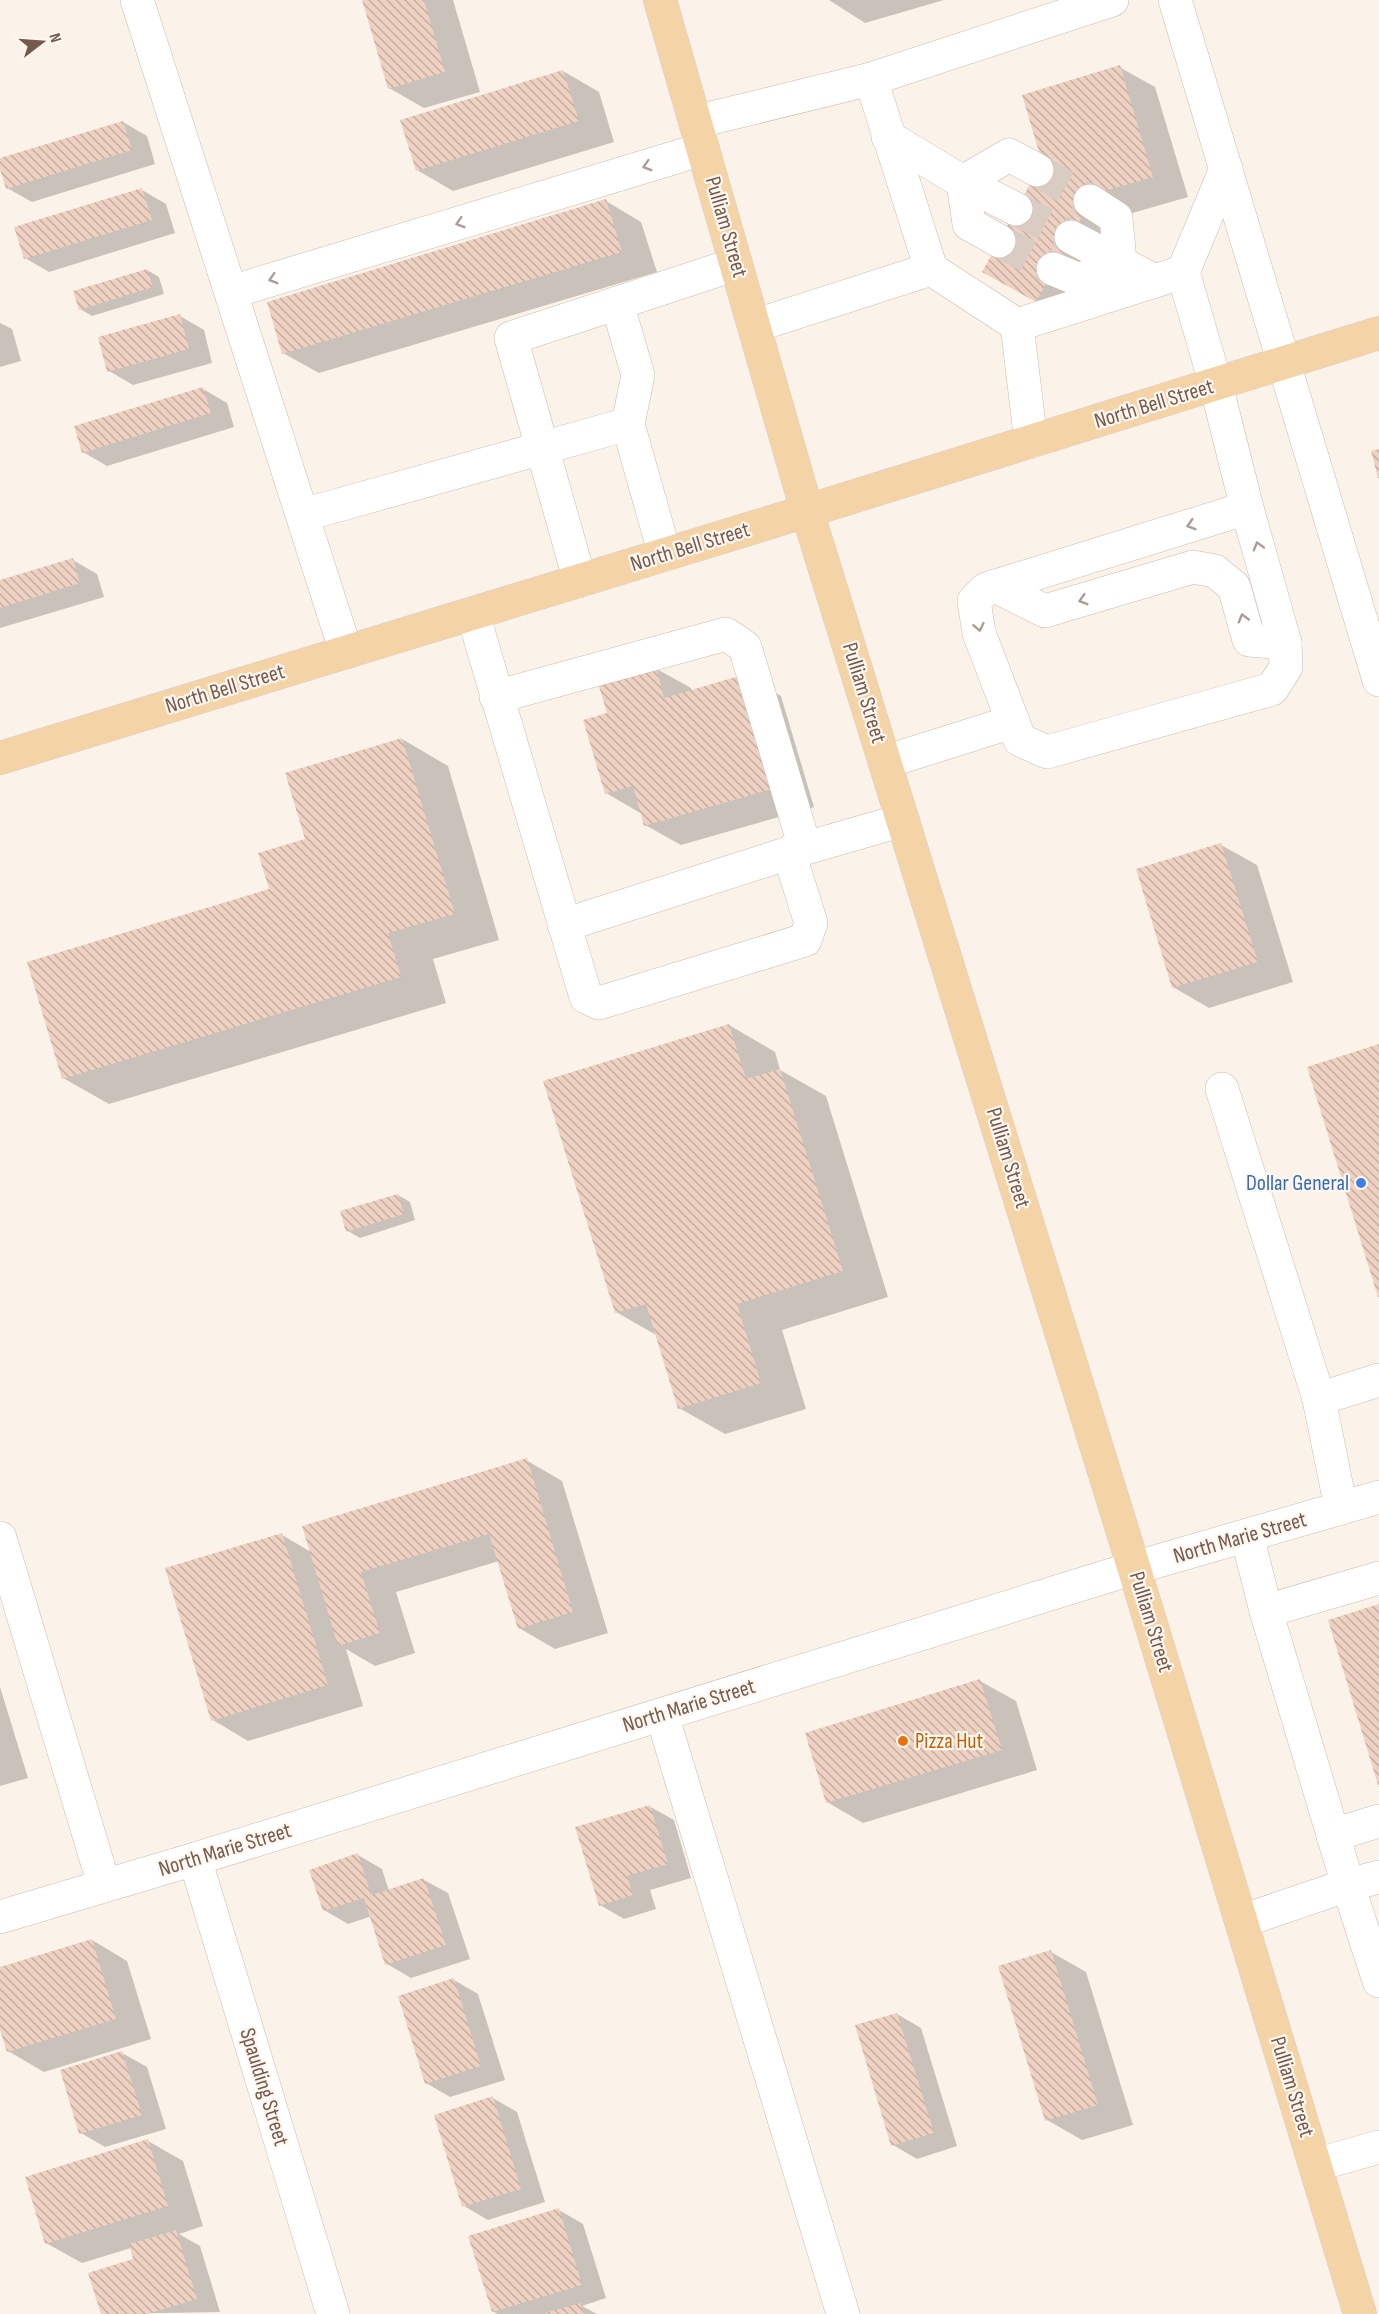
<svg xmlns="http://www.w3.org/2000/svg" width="1379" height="2314" viewBox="0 0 1379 2314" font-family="'Sofia Sans Condensed',sans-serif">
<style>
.shadow{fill:#0003}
.building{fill:url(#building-back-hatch)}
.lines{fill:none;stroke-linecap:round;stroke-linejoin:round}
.minor-tunnel{stroke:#d9ccc2;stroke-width:33;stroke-dasharray:33 16;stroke-linecap:butt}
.minor-casing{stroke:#ccbaaf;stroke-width:34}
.major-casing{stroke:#d8d1cd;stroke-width:34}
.minor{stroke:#fff;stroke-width:33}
.major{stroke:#f4d3a6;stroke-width:33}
.oneway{stroke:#ac9b95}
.shop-dot{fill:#3f7fe0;stroke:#fef7ef;stroke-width:2}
.food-dot{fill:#e8710a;stroke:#fef7ef;stroke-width:2}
.labels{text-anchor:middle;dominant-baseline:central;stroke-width:4.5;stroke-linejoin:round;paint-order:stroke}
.street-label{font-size:22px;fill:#74594e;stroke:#fef7ef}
.shop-label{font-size:22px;fill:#366cbe;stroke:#fef7ef;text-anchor:end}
.food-label{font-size:22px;fill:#c56008;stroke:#fef7ef;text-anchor:start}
</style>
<defs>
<pattern id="building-back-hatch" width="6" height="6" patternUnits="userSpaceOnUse" patternTransform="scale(1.5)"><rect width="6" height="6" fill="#eed1c2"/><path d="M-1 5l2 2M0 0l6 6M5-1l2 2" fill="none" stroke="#c5ada0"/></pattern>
</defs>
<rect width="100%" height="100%" fill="#fbf3e9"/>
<!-- shadow -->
<g class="shadow">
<path d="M363,0H453L480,92L424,108L389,88Z"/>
<path d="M829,0H944L865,23Z"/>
<path d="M1119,67L1155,87L1188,197L1129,214L1072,321L1020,292Z"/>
<path d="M563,71L599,92L614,142L453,191L417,170Z"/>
<path d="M123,122L147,136L155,164L32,202L7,188L0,160Z"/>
<path d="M142,190L166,204L175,233L49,272L25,258Z"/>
<path d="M606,201L641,222L657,272L319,373L283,353Z"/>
<path d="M147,270L159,277L164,294L92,316L80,309Z"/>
<path d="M180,316L204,330L212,363L133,385L109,371Z"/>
<path d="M0,323L12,329L21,361L0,367Z"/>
<path d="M203,389L227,403L234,427L107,466L83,452Z"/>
<path d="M73,560L97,574L104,597L0,628V582Z"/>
<path d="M655,668L691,688L692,691L745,675L781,696L814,807L681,845L645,825L642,814L606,793L608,714Z"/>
<path d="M402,739L448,766L499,940L433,959L446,1003L109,1104L63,1078L271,890L307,840Z"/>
<path d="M1221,845L1257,865L1293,982L1209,1008L1173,987Z"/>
<path d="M729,1025L775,1052L780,1070L826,1096L888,1297L782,1330L806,1409L725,1434L679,1408L658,1336L616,1312Z"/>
<path d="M398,1195L410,1202L415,1220L360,1238L348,1231Z"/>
<path d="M526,1460L562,1481L608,1633L555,1649L519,1628L499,1561L396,1592L415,1653L375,1666L346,1649L363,1706L248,1741L213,1720L282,1535L311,1552Z"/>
<path d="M980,1681L1016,1701L1037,1770L863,1823L827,1802Z"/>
<path d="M0,1687L28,1778L0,1786Z"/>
<path d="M649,1806L674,1820L691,1878L650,1890L656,1909L624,1919L600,1905Z"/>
<path d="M358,1855L382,1869L389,1891L424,1880L448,1893L470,1959L411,1978L387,1964L372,1916L348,1924L324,1910Z"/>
<path d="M92,1940L127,1961L151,2039L44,2072L8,2051L0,2025V1968Z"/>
<path d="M1051,1952L1086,1972L1133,2125L1082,2140L1047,2120Z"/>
<path d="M454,1980L478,1994L505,2080L450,2097L426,2083Z"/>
<path d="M897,2014L921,2028L957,2146L917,2159L893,2145Z"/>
<path d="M122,2053L147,2067L166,2129L105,2147L81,2133Z"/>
<path d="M493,2098L517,2112L545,2202L488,2220L464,2206Z"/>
<path d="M148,2141L183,2161L203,2226L179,2234L200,2246L220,2312L103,2314L135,2260L131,2248L82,2263L46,2243Z"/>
<path d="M559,2210L583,2224L606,2298L582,2306L597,2314H497L493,2311Z"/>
</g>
<!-- building -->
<g class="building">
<path d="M362,0H424L445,72L388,89Z"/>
<path d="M1120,65L1153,177L1094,194L1036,302L982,272L1042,162L1022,95Z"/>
<path d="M563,70L579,121L416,171L400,120Z"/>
<path d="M123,121L132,150L6,189L0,169V158Z"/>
<path d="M142,188L152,220L24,259L14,227Z"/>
<path d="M606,199L622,252L282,354L267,302Z"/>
<path d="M147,269L153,287L79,310L73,291Z"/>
<path d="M180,314L189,349L107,372L98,337Z"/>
<path d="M203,387L211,413L82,453L74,426Z"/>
<path d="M1379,449V478H1378L1371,451Z"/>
<path d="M73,558L80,583L0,608V580Z"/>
<path d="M656,666L664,698L746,674L779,787L644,826L633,786L605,794L583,720L607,713L598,683Z"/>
<path d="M402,738L455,914L388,933L401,977L62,1079L27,962L269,889L258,853L305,839L285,773Z"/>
<path d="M1221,843L1258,962L1172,988L1136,869Z"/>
<path d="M729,1024L746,1079L780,1069L843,1271L737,1304L761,1383L678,1409L646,1304L615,1313L543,1081Z"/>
<path d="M1379,1044V1297H1378L1307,1067Z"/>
<path d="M398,1194L404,1214L346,1232L340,1211Z"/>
<path d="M527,1458L573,1612L518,1629L489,1534L361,1572L380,1633L338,1646L302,1526Z"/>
<path d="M282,1533L328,1685L211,1721L165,1568Z"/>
<path d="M1379,1604V1785H1378L1328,1620Z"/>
<path d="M980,1679L1002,1750L826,1803L805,1733Z"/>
<path d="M650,1805L668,1864L627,1876L633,1895L599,1906L575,1827Z"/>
<path d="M358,1853L371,1895L424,1878L446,1945L385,1965L364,1898L323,1911L309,1870Z"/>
<path d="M92,1939L116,2019L7,2052L0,2030V1967Z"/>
<path d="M1051,1950L1098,2105L1045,2121L998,1966Z"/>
<path d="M454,1978L481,2066L425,2084L398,1996Z"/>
<path d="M897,2013L934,2133L891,2146L855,2025Z"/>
<path d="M122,2051L142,2115L79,2134L60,2070Z"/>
<path d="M493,2096L521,2189L462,2207L434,2115Z"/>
<path d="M148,2139L168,2206L45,2244L25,2177Z"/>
<path d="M559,2208L582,2285L492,2312L468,2236Z"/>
<path d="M176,2230L197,2299L147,2314H101L88,2273L133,2259L129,2244Z"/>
<path d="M580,2303L584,2314H545V2313Z"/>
</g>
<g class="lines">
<!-- minor-tunnel -->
<g class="minor-tunnel">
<path d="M1037,170L1090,201"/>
<path d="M1016,209L1071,237"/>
<path d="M999,241L1053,269"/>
</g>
<defs>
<g id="minor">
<path d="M137,0L346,652"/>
<path d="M1175,0L1379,680"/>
<path d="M871,79L931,269L1017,325L1031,442"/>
<path d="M695,122L871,79L1112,0"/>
<path d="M888,137L963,182L1016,209"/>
<path d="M963,182L1009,155L1037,170"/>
<path d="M963,182L969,224L999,241"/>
<path d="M1090,201L1116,218L1120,261"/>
<path d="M1071,237L1155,281"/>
<path d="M1053,269L1080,280L1120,261"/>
<path d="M1183,272L1226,169"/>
<path d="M231,292L703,149"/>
<path d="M617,303L638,375L628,424L665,555"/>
<path d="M1017,325L1183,272L1216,385L1247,508L1285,643L1286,667L1272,689L1047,752L1020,740L979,633L974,601L986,589L1247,508"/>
<path d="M754,326L931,269"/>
<path d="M303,515L628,424"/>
<path d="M580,581L511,338L736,264"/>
<path d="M995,586L1045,611L1193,567L1215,571L1234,587L1249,640L1285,643"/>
<path d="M473,614L586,997L599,1003L805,940L811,923L789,853L903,820"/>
<path d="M496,697L726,634L745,647L805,848"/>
<path d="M885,762L1012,722"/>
<path d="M564,925L789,853"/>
<path d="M1222,1089L1319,1399L1341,1508"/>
<path d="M1319,1399L1379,1380"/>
<path d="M1247,1536L1266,1611L1379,1578"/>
<path d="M0,1538L104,1885"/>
<path d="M662,1715L843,2314"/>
<path d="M1333,1835L1379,1821"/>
<path d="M195,1859L333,2314"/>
<path d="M1379,1877L1348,1885L1379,1981"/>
<path d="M0,1917L195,1859L1134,1568L1379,1497"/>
<path d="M1242,1921L1348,1885L1266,1611"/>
<path d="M1315,2165L1379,2147"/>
</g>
<g id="major">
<path d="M660,0L807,511L1134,1568L1360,2314"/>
<path d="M0,758L807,511L1379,333"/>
</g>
</defs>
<!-- minor casing -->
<use href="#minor" class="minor-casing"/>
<!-- major casing -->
<use href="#major" class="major-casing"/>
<!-- minor -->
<use href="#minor" class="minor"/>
<!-- major -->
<use href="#major" class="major"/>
</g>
<!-- one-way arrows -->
<defs><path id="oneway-chevron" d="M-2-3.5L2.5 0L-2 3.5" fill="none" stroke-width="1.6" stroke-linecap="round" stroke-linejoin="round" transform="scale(1.5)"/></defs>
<g class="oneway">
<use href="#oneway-chevron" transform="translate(647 166) rotate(163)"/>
<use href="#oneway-chevron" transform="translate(460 223) rotate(163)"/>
<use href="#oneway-chevron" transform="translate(273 279) rotate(163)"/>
<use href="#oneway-chevron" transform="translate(1191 525) rotate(163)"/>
<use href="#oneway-chevron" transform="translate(1258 546) rotate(-106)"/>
<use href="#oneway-chevron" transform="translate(1083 600) rotate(163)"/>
<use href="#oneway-chevron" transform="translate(1243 618) rotate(-106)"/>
<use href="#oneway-chevron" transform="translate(979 627) rotate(78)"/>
</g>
<!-- markers -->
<circle class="shop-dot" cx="1361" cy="1183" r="6"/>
<circle class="food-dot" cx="903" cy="1741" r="6"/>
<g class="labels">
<!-- street labels -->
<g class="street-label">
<text transform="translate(726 227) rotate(74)">Pulliam Street</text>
<text transform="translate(1154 404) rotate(-17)">North Bell Street</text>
<text transform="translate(690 547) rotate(-17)">North Bell Street</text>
<text transform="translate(225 689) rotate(-17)">North Bell Street</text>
<text transform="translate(864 693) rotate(73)">Pulliam Street</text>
<text transform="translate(1008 1158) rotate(73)">Pulliam Street</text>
<text transform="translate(1240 1538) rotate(-16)">North Marie Street</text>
<text transform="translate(1151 1622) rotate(73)">Pulliam Street</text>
<text transform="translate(689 1706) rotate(-17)">North Marie Street</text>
<text transform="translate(225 1850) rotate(-17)">North Marie Street</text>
<text transform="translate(264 2087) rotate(73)">Spaulding Street</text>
<text transform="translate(1292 2087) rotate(73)">Pulliam Street</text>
</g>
<!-- shop labels -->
<g class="shop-label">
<text x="1349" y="1183">Dollar General</text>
</g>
<!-- food labels -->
<g class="food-label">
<text x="915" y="1741">Pizza Hut</text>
</g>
</g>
<!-- north arrow -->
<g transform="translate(42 42) rotate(73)" stroke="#fef7ef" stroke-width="4.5" paint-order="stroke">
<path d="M0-4.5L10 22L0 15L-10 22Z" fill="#74594e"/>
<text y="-9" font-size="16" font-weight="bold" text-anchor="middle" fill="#74594e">N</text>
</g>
</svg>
